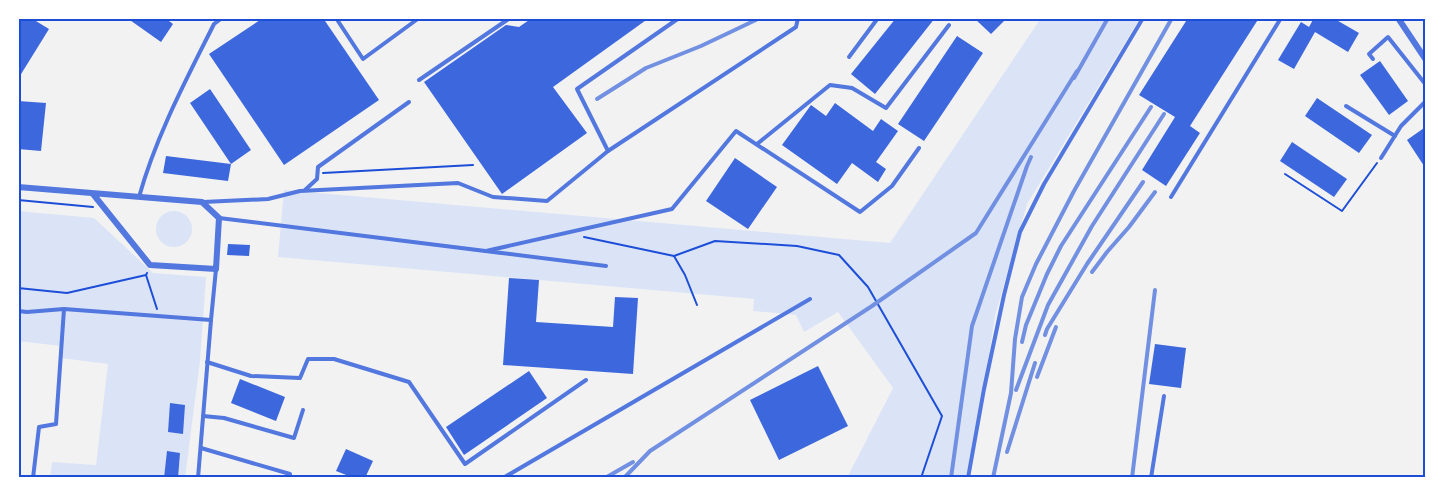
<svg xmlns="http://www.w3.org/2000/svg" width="1444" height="496" viewBox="0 0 1444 496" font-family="'Libre Baskerville',serif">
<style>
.green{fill:#dbe4f7}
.building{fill:#3d67dc}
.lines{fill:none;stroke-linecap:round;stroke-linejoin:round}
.path{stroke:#1d4ed8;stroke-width:2}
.service{stroke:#5277de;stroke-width:4}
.minor{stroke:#5277de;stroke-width:6}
.rail{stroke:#7290e2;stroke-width:4}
.neatline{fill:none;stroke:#1d4ed8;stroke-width:2}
</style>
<rect width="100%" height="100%" fill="#f2f2f2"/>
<!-- green -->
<g class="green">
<path d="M1041,18H1140L1027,204L995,316L970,478H847L893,388L838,312L804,332L796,315L753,311L754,299L278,257L284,190L890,243Z"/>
<circle cx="174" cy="229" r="18"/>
<path d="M18,211L94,218L153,273L206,277L200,361L185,478H50L52,462L96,465L108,364L61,358V346L18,341Z"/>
</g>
<!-- building -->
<g class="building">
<path d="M18,18H31L49,29L18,79Z"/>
<path d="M127,18H165L173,24L161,42Z"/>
<path d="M263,18H323L379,100L284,165L209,54Z"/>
<path d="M532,18H649L553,87L587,133L502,194L424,82L506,25L519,27Z"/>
<path d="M896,18H935L875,94L851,74Z"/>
<path d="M974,18H1007L991,34Z"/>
<path d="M1188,18H1259L1190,126L1200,133L1166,186L1142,170L1175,117L1139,95Z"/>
<path d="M1314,18H1333L1359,33L1348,52L1315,32L1294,69L1278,60L1301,22L1309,27Z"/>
<path d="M957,36L983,53L924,141L898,124Z"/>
<path d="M1380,61L1408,101L1389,115L1360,75Z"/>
<path d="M210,89L251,150L231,164L228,181L163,173L166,156L231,164L190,103Z"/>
<path d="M1317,98L1372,135L1359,153L1305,116Z"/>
<path d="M18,101L46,103L41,151L18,149Z"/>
<path d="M835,103L873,131L881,119L898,131L876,162L886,169L878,182L852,163L837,184L782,145L811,105L826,116Z"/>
<path d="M1424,128L1426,131V169L1407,140Z"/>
<path d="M1292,142L1347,179L1334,197L1280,161Z"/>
<path d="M735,158L777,187L748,229L706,201Z"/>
<path d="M228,244L250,245L249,256L227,255Z"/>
<path d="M509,278L539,280L536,322L613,327L615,297L638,298L633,374L503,365Z"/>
<path d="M1155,344L1186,348L1181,388L1149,384Z"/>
<path d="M818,366L848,426L779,460L750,400Z"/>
<path d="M529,371L547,398L464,455L446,427Z"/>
<path d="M240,379L285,397L276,421L231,403Z"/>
<path d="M170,403L185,405L183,434L168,432Z"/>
<path d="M346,449L373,461L365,478H354L336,471Z"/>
<path d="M167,451L180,453L178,478H164Z"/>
</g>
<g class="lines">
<!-- path -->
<g class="path">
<path d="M323,173L473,165"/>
<path d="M1285,174L1342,211L1377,163"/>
<path d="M18,200L93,207"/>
<path d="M584,237L674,256L685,275L697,305"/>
<path d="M674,256L715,241L797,246L839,255L868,287L942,416L921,478"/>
<path d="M146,275L157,309"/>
<path d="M18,288L67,293L146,275L147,273"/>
</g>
<!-- service -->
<g class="service">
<path d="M336,18L363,59L419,18"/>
<path d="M849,57L878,18"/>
<path d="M1373,59L1369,54L1388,37L1426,85"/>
<path d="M419,80L510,18"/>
<path d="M1346,106L1395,136"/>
<path d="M757,144L830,85L852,88L886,108L949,25"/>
<path d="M608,151L577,89L679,18"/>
<path d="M1381,158L1401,126L1426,101"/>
<path d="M305,190L317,179L318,167L409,102"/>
<path d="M139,197C156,136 186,80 214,24L222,18"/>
<path d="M1171,197L1281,18"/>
<path d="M203,202L268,199L300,191L458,183L493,197L547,201L608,151L796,27L798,18"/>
<path d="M219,218L606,266"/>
<path d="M486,251L672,209L736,131L860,212L892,186L919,148"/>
<path d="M18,311L27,312L64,309L211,320"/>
<path d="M207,362L251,376L300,378L308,359H334L409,382L465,464L586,380"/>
<path d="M203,416L224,418L294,438L303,410"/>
<path d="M201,448L290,474L289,478"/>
<path d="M33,478L39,427L56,424L64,309"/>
<path d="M198,478L211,320L216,269"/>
<path d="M503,478L810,299"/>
<path d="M968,478L984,389L1004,295L1020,232L1044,184L1143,18"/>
<path d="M1151,478L1164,396"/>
</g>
<!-- minor -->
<g class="minor">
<path d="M1398,18L1426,60"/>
<path d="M18,187L202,202L219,218L216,269L150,265L93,194"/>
</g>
<!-- rail -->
<g class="rail">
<path d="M1074,78L1108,18"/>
<path d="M597,99L646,68L701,46L760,18"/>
<path d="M1092,272L1107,252L1129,227L1155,192"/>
<path d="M1045,335L1047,329L1087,264L1143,182"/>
<path d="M1022,342L1026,325L1047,274L1061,246L1151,107"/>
<path d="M1037,377L1056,327"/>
<path d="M1016,390L1048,305L1092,226L1164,114"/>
<path d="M1007,452L1035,363"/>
<path d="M605,478L633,462"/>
<path d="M624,478L650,451L872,306L976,233L1077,71"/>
<path d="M951,478L972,326L1027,166L1031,157"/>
<path d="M993,478L1011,393L1015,339L1022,297L1036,264L1074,191L1172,18"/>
<path d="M1132,478L1155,290"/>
</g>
</g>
<!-- border -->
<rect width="1444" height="496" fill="none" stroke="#ffffff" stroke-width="39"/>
<rect x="20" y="20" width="1404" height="456" class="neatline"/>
</svg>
